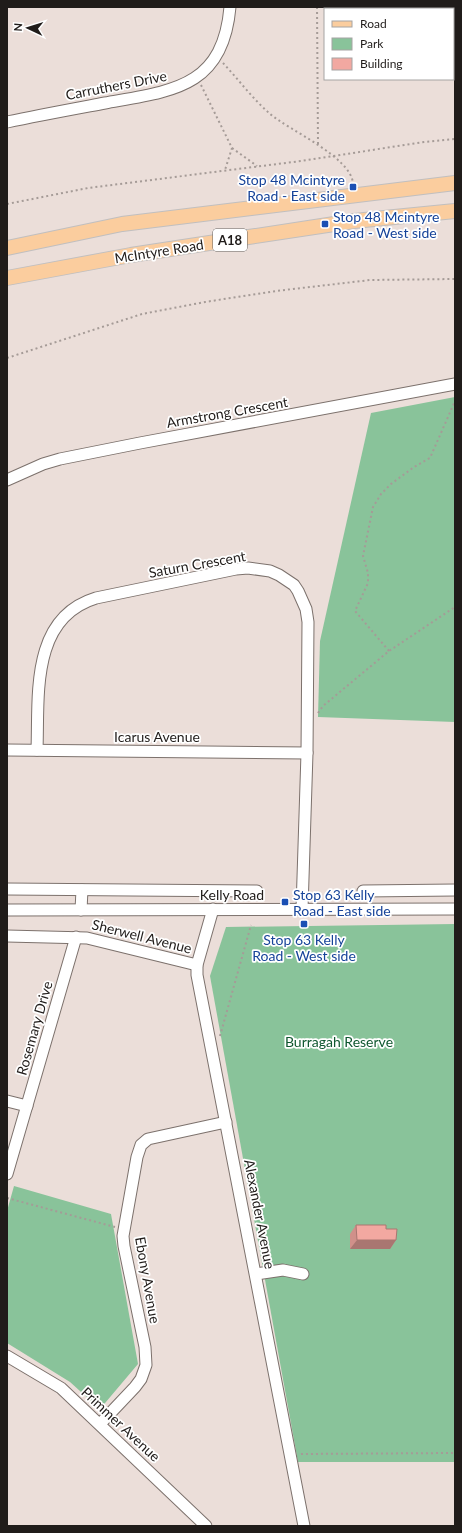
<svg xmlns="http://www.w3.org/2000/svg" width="462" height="1533" viewBox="0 0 462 1533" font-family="Lato,sans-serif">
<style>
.green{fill:#89c39a}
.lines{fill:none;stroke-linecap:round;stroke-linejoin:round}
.minor-casing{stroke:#7c716c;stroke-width:13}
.major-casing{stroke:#c1bfbf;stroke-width:16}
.path{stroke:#a59b97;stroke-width:2;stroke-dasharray:2 3;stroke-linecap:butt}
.minor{stroke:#fff;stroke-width:11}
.major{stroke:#fbcd9e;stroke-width:14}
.wall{fill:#d0908a}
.shaded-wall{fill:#a97671}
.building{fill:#f2a8a1;stroke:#a97671}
.transit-dot{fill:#1a4fb4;stroke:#fff;stroke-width:1.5}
.labels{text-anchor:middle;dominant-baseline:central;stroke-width:3.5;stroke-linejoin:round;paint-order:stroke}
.shield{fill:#fff;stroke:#63605f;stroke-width:1}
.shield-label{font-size:13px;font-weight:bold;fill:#201c1a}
.street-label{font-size:14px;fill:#201c1a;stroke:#fff}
.transit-label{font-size:14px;fill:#164399;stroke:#fff;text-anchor:start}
.park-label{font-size:14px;fill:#0f572f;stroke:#fff}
</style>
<rect width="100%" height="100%" fill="#ebded9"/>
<!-- green -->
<g class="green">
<path d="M455,397V722L318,717L320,641L371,413Z"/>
<path d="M455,924V1462H298L210,976L226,927Z"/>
<path d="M14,1186L111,1214L138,1364L100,1409L70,1382L7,1343V1211Z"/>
</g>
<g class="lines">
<defs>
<g id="minor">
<path d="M402,9V7"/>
<path d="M453,39H455"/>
<path d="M7,122C40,115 73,109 105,103C172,91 223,88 230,7"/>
<path d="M7,480L43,464L60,459L140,443L455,384"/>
<path d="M7,750L307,753"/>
<path d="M37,750C39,696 30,618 96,598L236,569L248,568L270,571L279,575L294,585L298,591L306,609L308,622L307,753L302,909"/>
<path d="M7,889L257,891"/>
<path d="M363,891L455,890"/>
<path d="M213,909L197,965V975L304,1526"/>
<path d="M7,910L455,909"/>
<path d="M81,910L82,890"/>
<path d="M7,936L87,938L197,965"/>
<path d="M7,1101L27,1106"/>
<path d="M7,1174L76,937"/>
<path d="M256,1274L283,1270L303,1274"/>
<path d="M7,1356L61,1388L206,1526"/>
<path d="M100,1424L135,1387L141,1379L146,1365L145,1347L124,1246L123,1236L137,1157L141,1145L148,1139L226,1122"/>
</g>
<g id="major">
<path d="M7,248L122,224L455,183"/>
<path d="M7,278L131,255L354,221L455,211"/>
</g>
</defs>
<!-- minor casing -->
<use href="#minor" class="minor-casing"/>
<!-- major casing -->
<use href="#major" class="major-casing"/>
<!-- path -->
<g class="path">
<path d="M317,7L318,144"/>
<path d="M223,63C238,79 253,99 269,113C288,130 350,156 353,183"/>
<path d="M201,85L232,148L225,170"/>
<path d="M232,148L257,166"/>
<path d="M7,204L88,188L301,161L424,142L455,139"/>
<path d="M7,358L142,314L205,302L276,291L370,280L455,279"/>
<path d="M389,651L355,611L368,583V573L363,556L373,507L381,494L391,484L414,467L430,458L455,401"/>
<path d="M318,713L323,706L389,651L455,607"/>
<path d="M220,1036L251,925"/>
<path d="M7,1198L115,1227"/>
<path d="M301,1454L455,1453"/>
</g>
<!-- minor -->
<use href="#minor" class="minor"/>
<!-- major -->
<use href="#major" class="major"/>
</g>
<!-- wall -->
<path class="wall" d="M356,1225L386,1229L396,1240L390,1249H350V1234Z"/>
<!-- shaded-wall -->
<path class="shaded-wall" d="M357,1240H396L390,1249H350Z"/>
<!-- building -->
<path class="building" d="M356,1225H386V1229H397L396,1240H357Z"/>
<!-- markers -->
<g class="transit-dot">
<rect x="349" y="183" width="8" height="8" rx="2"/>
<rect x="321" y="220" width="8" height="8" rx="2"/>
<rect x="281" y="898" width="8" height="8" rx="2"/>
<rect x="300" y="920" width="8" height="8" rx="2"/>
</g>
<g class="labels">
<!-- shield labels -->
<rect class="shield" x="213" y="229" width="34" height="22" rx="3"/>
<g class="shield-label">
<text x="230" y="240">A18</text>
</g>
<!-- street labels -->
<g class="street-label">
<text transform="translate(116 85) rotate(-11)">Carruthers Drive</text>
<text transform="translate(159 251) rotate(-9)">McIntyre Road</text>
<text transform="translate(227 412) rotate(-10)">Armstrong Crescent</text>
<text transform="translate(197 564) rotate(-10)">Saturn Crescent</text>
<text x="157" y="736">Icarus Avenue</text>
<text x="232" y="894">Kelly Road</text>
<text transform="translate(142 936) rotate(14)">Sherwell Avenue</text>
<text transform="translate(34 1028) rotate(-74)">Rosemary Drive</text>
<text transform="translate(260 1214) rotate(79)">Alexander Avenue</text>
<text transform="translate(148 1280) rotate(80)">Ebony Avenue</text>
<text transform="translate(121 1424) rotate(43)">Primmer Avenue</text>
</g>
<!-- transit labels -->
<g class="transit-label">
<text x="345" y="179" text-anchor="end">Stop 48 Mcintyre<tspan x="345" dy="16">Road - East side</tspan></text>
<text x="333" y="216">Stop 48 Mcintyre<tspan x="333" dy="16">Road - West side</tspan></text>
<text x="293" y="894">Stop 63 Kelly<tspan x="293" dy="16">Road - East side</tspan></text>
<text x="304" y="939" text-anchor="middle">Stop 63 Kelly<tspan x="304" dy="16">Road - West side</tspan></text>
</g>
<!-- park labels -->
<g class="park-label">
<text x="339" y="1041">Burragah Reserve</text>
</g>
</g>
<!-- border -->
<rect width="462" height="1533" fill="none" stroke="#201c1a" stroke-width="16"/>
<!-- legend -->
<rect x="324" y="8" width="130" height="72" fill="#ffffff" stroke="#a6a4a3"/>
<rect x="332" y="21" width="20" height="6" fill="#fbcd9e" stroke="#a6a4a3"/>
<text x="360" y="28" font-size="12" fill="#201c1a">Road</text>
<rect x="332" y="38" width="20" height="12" fill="#89c39a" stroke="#a6a4a3"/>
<text x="360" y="48" font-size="12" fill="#201c1a">Park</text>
<rect x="332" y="58" width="20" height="12" fill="#f2a8a1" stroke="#a6a4a3"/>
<text x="360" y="68" font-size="12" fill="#201c1a">Building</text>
<!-- north arrow -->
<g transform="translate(28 28) rotate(274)" stroke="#ffffff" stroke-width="3" paint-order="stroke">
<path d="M0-3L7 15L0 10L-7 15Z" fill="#201c1a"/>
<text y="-6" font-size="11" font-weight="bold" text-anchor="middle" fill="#201c1a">N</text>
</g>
</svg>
